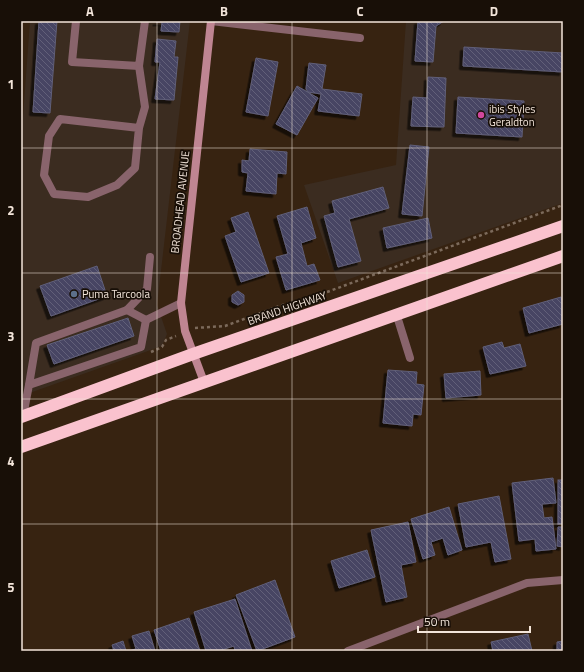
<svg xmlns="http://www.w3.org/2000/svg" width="584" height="672" viewBox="0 0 584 672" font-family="'Titillium Web',sans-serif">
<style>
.commercial{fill:#3b2c20}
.building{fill:url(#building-back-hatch);stroke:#605f79;filter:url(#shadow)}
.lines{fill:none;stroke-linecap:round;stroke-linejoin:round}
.path{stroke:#7c6a5b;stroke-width:2.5;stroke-dasharray:3 3;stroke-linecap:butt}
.lane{stroke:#89646c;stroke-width:8}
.street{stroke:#89646c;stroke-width:8}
.secondary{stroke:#bf8592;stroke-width:8}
.highway{stroke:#fac2ce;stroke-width:12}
.grid{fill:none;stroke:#f3e5da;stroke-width:1;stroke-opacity:0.55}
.hotel-dot{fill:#d1479c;stroke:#180f07;stroke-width:1.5}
.service-dot{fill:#5c6f8a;stroke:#180f07;stroke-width:1.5}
.labels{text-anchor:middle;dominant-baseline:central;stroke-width:3.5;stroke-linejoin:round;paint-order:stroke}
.poi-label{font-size:11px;fill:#f3e5da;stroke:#180f07;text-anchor:start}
.street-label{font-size:11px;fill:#f3e5da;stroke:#180f07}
.neatline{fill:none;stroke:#f3e5da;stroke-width:1.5}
.grid-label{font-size:13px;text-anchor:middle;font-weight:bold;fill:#f3e5da}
</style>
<defs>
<pattern id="building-back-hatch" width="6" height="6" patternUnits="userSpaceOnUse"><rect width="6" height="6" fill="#474563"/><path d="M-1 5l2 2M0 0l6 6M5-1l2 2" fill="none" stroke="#626079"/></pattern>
<filter id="shadow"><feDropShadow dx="-3.5" dy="3.5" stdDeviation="0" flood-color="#0009"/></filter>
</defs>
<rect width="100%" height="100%" fill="#372311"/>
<!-- commercial -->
<g class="commercial">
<path d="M30,21H190L157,305L167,334L162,346L21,396V144Z"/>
<path d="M406,21H563V203L338,283L304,185L396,165Z"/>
</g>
<!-- building -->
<g class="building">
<path d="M39,21H57L50,113L33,112Z"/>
<path d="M180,21L179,32L161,31L162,22H156Z"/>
<path d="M418,21H444L436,26L433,62L415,61Z"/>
<path d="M157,39L176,41L174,57H178L174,100L155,99L160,62H155Z"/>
<path d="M464,47L563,53V72L463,66Z"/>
<path d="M256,58L278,62L268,116L246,112Z"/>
<path d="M309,63L326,65L322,89L362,94L359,116L318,111L321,94L308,92L306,89Z"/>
<path d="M428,77L446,78L444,127L411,126L413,97L427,98Z"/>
<path d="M297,86L318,98L297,135L276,124Z"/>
<path d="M458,97L524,101L522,137L456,133Z"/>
<path d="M410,145L429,147L422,216L402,214Z"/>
<path d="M250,149L287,152L286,174L277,173L276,194L246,191L248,173L242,172V160L249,161Z"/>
<path d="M383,187L389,208L349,219L361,261L338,267L324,216L335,213L332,201Z"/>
<path d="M307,207L316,238L301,243L307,266L314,264L320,280L286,290L276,257L288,254L277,216Z"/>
<path d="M248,212L269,273L241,282L225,236L236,232L231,218Z"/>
<path d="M428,218L432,238L387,248L383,228Z"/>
<path d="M97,266L107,296L51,316L40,286Z"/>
<path d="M238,291L244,295V302L238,305L232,302V295Z"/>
<path d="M561,297L563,306V324L529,333L523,308Z"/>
<path d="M128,318L134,336L54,364L47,345Z"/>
<path d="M502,342L504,348L520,344L526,366L490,374L483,347Z"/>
<path d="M388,370L417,372L416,384L424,385L421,415L413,414L412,426L383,423Z"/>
<path d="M480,371L481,395L446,398L444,374Z"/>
<path d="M553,478L556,503L542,504L544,518L552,517L556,549L536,551L535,539L519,541L512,483Z"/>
<rect x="558" y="480" width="5" height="44"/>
<path d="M499,496L511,559L495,562L491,542L466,547L458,504Z"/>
<path d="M449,507L462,550L448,555L443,538L431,542L435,555L423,559L411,519Z"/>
<path d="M408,522L416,562L401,565L407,597L386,602L371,530Z"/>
<path d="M558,527H563V547L557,546Z"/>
<path d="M367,550L375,577L339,588L331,561Z"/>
<path d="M275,580L295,637L257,651L236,595Z"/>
<path d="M235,599L252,651H235L234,646L218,651H206L194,612Z"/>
<path d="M189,618L200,651H161L154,630Z"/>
<path d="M149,631L155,651H129L136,649L132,636Z"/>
<path d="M528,634L532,651H493L491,642Z"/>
<path d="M123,641L126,651H114L112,645Z"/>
<path d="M563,641V651H557V642Z"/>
</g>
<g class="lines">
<!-- path -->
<g class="path">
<path d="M327,292L563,205"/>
<path d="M195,328L225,326L285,304L298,303"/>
<path d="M151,352L162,347L166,340L176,336"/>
</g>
<!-- lane -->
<g class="lane">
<path d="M76,21L72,62L139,66L145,21"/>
<path d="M139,128L60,119L49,136L44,175L54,194L88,197L117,185L135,168L139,128L145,107L139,66"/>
<path d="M127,310L147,289L150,257"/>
<path d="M396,313L410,358"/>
<path d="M146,320L181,303"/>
<path d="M29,385L36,343L127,310L146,320"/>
<path d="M23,416L29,385L141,347L146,320"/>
</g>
<!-- street -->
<g class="street">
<path d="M211,21L360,38"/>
<path d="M348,651L527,583L563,580"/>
</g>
<!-- secondary -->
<path class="secondary" d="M204,382L185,331L181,303L211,21"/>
<!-- highway -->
<g class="highway">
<path d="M21,417L193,354L563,226"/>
<path d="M21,447L563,256"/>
</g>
</g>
<!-- grid -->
<path class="grid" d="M157,21V651M292,21V651M427,21V651M21,148H563M21,273H563M21,399H563M21,524H563"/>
<!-- markers -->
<circle class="hotel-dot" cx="481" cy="115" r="4"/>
<circle class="service-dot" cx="74" cy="294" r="4"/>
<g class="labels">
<!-- poi labels -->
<g class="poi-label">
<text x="489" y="109">ibis Styles<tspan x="489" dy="13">Geraldton</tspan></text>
<text x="82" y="294">Puma Tarcoola</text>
</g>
<!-- street labels -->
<g class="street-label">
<text transform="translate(180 202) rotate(-84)">BROADHEAD AVENUE</text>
<text transform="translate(287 308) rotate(-19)">BRAND HIGHWAY</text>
</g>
</g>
<!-- border -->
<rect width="584" height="672" fill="none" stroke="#180f07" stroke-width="44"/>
<!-- scale -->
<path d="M418 626v6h112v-6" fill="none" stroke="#f3e5da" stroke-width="2"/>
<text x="424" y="626" font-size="12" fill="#f3e5da" stroke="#180f07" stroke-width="3" paint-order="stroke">50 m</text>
<rect x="22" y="22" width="540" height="628" class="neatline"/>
<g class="grid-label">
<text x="90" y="16">A</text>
<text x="224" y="16">B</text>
<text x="360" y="16">C</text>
<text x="494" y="16">D</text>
<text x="11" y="89">1</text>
<text x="11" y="215">2</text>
<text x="11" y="341">3</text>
<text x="11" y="466">4</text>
<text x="11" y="592">5</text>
</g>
</svg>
